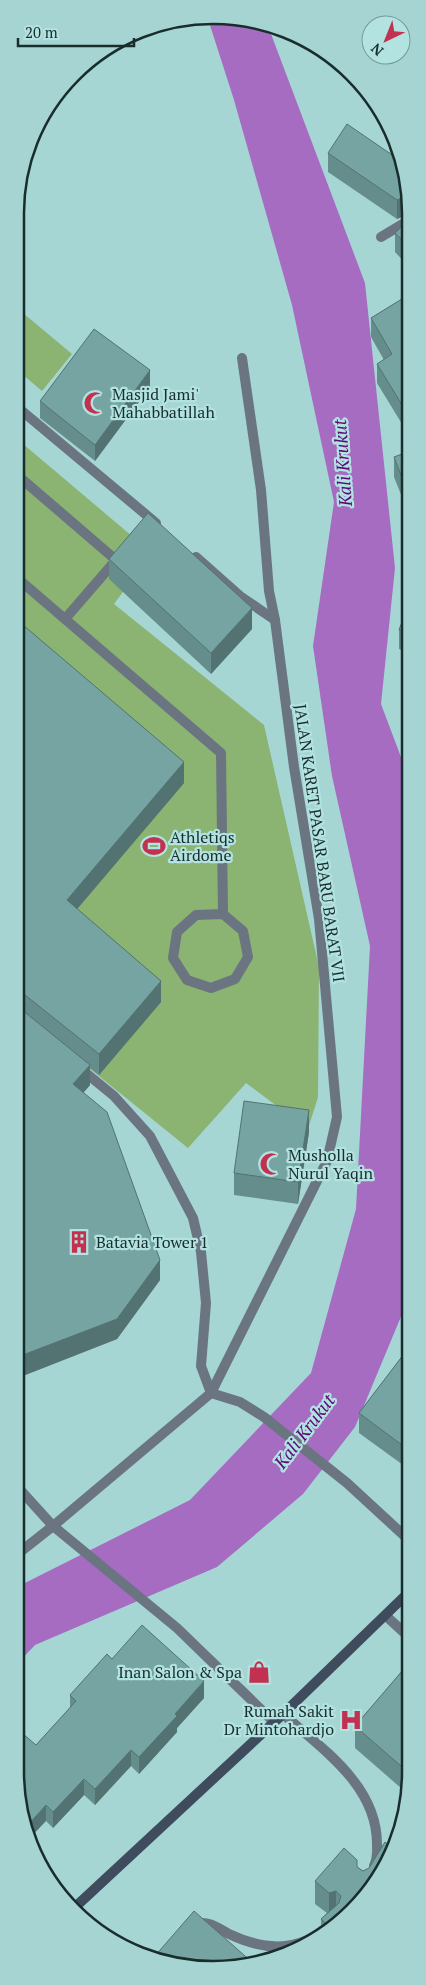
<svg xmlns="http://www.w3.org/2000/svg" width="426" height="1985" viewBox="0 0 426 1985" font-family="'PT Serif',serif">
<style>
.green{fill:#8bb372}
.water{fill:#a66cc2}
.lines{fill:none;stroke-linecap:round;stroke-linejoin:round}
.lane{stroke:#6b7581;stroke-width:10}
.street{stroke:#6b7581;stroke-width:10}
.secondary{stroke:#3e4c5e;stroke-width:10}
.wall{fill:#658d8b}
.shaded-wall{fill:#527371}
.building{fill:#75a4a2;stroke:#527371}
.labels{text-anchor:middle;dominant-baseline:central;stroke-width:4.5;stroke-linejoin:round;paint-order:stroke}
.poi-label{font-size:16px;fill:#1a2d2d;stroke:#b2e3e1;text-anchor:start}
.street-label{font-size:16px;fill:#1a2d2d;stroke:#b2e3e1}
.water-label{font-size:18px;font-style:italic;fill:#5c0a79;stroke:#b2e3e1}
.rim{fill:none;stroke:#1a2d2d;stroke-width:2.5}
</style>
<rect width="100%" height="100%" fill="#a5d6d4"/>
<!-- green -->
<g class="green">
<path d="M17,308L72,354L42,391L16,369Z"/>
<path d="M16,438L152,553L114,604L264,725L319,967L318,1097L308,1129L246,1083L188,1148L16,1009Z"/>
</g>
<!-- water -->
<path class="water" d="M239,17L268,26L365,283L395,568L381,704L410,781V1295L355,1427L303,1494L217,1567L35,1645L15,1666V1588L190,1500L311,1373L356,1209L370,946L332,776L313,646L334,502L292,305L234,100L208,19Z"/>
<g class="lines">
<!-- lane -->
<g class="lane">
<path d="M16,474L116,560L65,619"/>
<path d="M16,577L221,753L223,914L243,931L248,957L235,979L211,988L187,980L173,958L177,932L196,915L223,914"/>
<path d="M81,1069L114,1096L150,1136L193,1218L201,1252L206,1303L201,1366L211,1393"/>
<path d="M15,1484L53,1526L177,1628L274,1722"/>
<path d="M15,1556L53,1526"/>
<path d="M386,1616L409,1637"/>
<path d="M283,1714C322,1749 377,1785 377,1844C377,1852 378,1858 374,1866"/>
<path d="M196,1924C209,1920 219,1929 229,1934C265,1951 301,1953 330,1924"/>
</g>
<!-- street -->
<g class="street">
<path d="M381,237L411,219"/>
<path d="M16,406L156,523"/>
<path d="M196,557L240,596L275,620"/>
<path d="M211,1393L240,1402L264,1417L347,1483L410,1541"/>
<path d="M53,1526L211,1393L327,1161L337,1117L319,919L294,767L275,620L269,591L261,490L242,358"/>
</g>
<!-- secondary -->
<path class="secondary" d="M72,1910L283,1714L409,1592"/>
</g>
<!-- wall -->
<g class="wall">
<path d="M328,153L401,161L411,200L410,268L395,252V233L410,219V213L397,219L328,172Z"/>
<path d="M410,294V437L377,383V364L384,360L371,337V318Z"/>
<path d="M150,387L95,461L40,418V401Z"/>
<path d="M410,451V653L399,649V630L409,603L404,556V537H406L402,516V497L394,477V457Z"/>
<path d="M109,559L252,629L211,674L109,579Z"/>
<path d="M16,619L184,783L77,909L161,1002L99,1075L90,1068V1085L83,1093L160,1280L117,1339L15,1379Z"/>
<path d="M309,1132L298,1204L234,1195V1173Z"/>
<path d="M410,1346V1470L359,1433V1413Z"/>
<path d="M112,1659L204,1698L177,1728V1732L139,1774L131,1766L95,1805L84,1795L53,1828L46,1821L36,1745L70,1708V1695Z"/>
<path d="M409,1663V1795L355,1748V1726Z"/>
<path d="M357,1867L363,1871L369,1868L343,1921L321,1934V1919L327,1913L315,1904V1881Z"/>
</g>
<!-- shaded-wall -->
<g class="shaded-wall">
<path d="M409,194L410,199V213L397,219V200Z"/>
<path d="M150,370V387L95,461V445Z"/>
<path d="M252,608V629L211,674V653Z"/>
<path d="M184,762V783L67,921V900Z"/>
<path d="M161,981V1002L99,1075V1054Z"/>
<path d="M90,1065V1085L73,1105V1084Z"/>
<path d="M309,1110V1132L298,1204V1182Z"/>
<path d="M160,1260V1280L117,1339L15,1379V1358Z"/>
<path d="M204,1681V1698L177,1728V1732L139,1774V1757L175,1714Z"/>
<path d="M131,1750V1766L95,1805V1789Z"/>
<path d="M84,1779V1795L53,1828V1812Z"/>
<path d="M46,1805V1821L28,1840L26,1827Z"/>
<path d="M336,1891V1913L329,1915V1893Z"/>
</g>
<!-- building -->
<g class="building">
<path d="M347,124L401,161L409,194L397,200L328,153Z"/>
<path d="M411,218V249L395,233Z"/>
<path d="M410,294V418L377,364L392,354L371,318Z"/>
<path d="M94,329L150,370L95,445L40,401Z"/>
<path d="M410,451V536L402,497L409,496L394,457Z"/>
<path d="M148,513L252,608L211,653L109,559Z"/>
<path d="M410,536V596L404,537Z"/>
<path d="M410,600V634L399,630Z"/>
<path d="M16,619L184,762L67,900L161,981L99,1054L20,991L16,990Z"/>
<path d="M16,1005L90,1065L73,1084L107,1112L160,1260L117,1319L15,1358Z"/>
<path d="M244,1101L309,1110L298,1182L234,1173Z"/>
<path d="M410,1346V1451L359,1413Z"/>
<path d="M142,1625L204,1681L175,1714L177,1716L139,1757L131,1750L95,1789L84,1779L53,1812L46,1805L26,1827L15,1772V1727L36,1745L76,1701L70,1695L107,1654L112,1659Z"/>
<path d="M409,1663V1773L355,1726Z"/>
<path d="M385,1842L394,1849L390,1860L343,1921L331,1928L321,1919L339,1903L341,1896L336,1891L329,1893L315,1881L344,1848L357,1860V1867L363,1871L369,1868Z"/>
<path d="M194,1911L253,1963L200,1970L154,1957Z"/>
</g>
<!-- icons -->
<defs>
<symbol id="mosque-bare" viewBox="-9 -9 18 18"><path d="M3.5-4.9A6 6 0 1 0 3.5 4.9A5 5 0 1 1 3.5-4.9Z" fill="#c23250" stroke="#b2e3e1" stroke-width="2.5" paint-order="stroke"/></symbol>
<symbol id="stadium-bare" viewBox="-9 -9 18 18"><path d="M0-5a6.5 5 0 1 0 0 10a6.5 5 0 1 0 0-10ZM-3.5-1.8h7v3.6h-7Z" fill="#c23250" stroke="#b2e3e1" stroke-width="2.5" paint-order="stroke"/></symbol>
<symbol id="building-bare" viewBox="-9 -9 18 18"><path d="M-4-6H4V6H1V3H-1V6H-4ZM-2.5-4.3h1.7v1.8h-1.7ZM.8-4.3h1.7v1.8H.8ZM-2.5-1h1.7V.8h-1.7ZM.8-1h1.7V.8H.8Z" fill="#c23250" stroke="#b2e3e1" stroke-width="2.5" paint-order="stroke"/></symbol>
<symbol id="shop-bare" viewBox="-9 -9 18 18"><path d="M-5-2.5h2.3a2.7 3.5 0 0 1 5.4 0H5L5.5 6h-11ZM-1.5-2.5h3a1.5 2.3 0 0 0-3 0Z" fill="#c23250" stroke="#b2e3e1" stroke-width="2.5" paint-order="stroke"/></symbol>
<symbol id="hospital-bare" viewBox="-9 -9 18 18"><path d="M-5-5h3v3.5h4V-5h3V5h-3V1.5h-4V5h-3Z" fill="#c23250" stroke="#b2e3e1" stroke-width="2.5" paint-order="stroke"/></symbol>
</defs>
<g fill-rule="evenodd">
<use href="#mosque-bare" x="79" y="387" width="32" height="32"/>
<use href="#stadium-bare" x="138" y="830" width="32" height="32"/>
<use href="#mosque-bare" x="255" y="1148" width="32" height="32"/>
<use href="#building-bare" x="63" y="1226" width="32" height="32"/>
<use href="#shop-bare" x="243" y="1656" width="32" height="32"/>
<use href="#hospital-bare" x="335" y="1704" width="32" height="32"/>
</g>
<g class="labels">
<!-- poi labels -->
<g class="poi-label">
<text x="112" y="394">Masjid Jami'<tspan x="112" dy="18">Mahabbatillah</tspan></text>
<text x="170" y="837">Athletiqs<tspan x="170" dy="18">Airdome</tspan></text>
<text x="288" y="1155">Musholla<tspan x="288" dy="18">Nurul Yaqin</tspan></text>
<text x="96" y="1242">Batavia Tower 1</text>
<text x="242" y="1672" text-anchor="end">Inan Salon &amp; Spa</text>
<text x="334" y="1711" text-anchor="end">Rumah Sakit<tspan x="334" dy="18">Dr Mintohardjo</tspan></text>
</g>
<!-- street labels -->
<g class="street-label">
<text transform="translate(320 843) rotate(82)">JALAN KARET PASAR BARU BARAT VII</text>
</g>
<!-- water labels -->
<g class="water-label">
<text transform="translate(342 463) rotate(-94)">Kali Krukut</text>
<text transform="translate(304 1431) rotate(-53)">Kali Krukut</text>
</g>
</g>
<!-- crop -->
<path d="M0 0H426V1985H0ZM213 24H213A189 189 0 0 1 402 213V1772A189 189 0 0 1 213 1961H213A189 189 0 0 1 24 1772V213A189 189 0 0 1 213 24Z" fill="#a6d4d3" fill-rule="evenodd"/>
<path class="rim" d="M213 24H213A189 189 0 0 1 402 213V1772A189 189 0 0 1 213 1961H213A189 189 0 0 1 24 1772V213A189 189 0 0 1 213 24Z"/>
<!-- north arrow -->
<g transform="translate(386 40) rotate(223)"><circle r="24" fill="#b2e3e1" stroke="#759a99"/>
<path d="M0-4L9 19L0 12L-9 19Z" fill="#c23250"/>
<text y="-8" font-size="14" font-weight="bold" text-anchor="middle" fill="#1a2d2d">N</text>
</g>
<!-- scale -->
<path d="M18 38v8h116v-8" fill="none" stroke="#1a2d2d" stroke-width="2.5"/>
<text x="25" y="38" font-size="15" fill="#1a2d2d" stroke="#b2e3e1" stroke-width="4" paint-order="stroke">20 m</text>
</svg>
